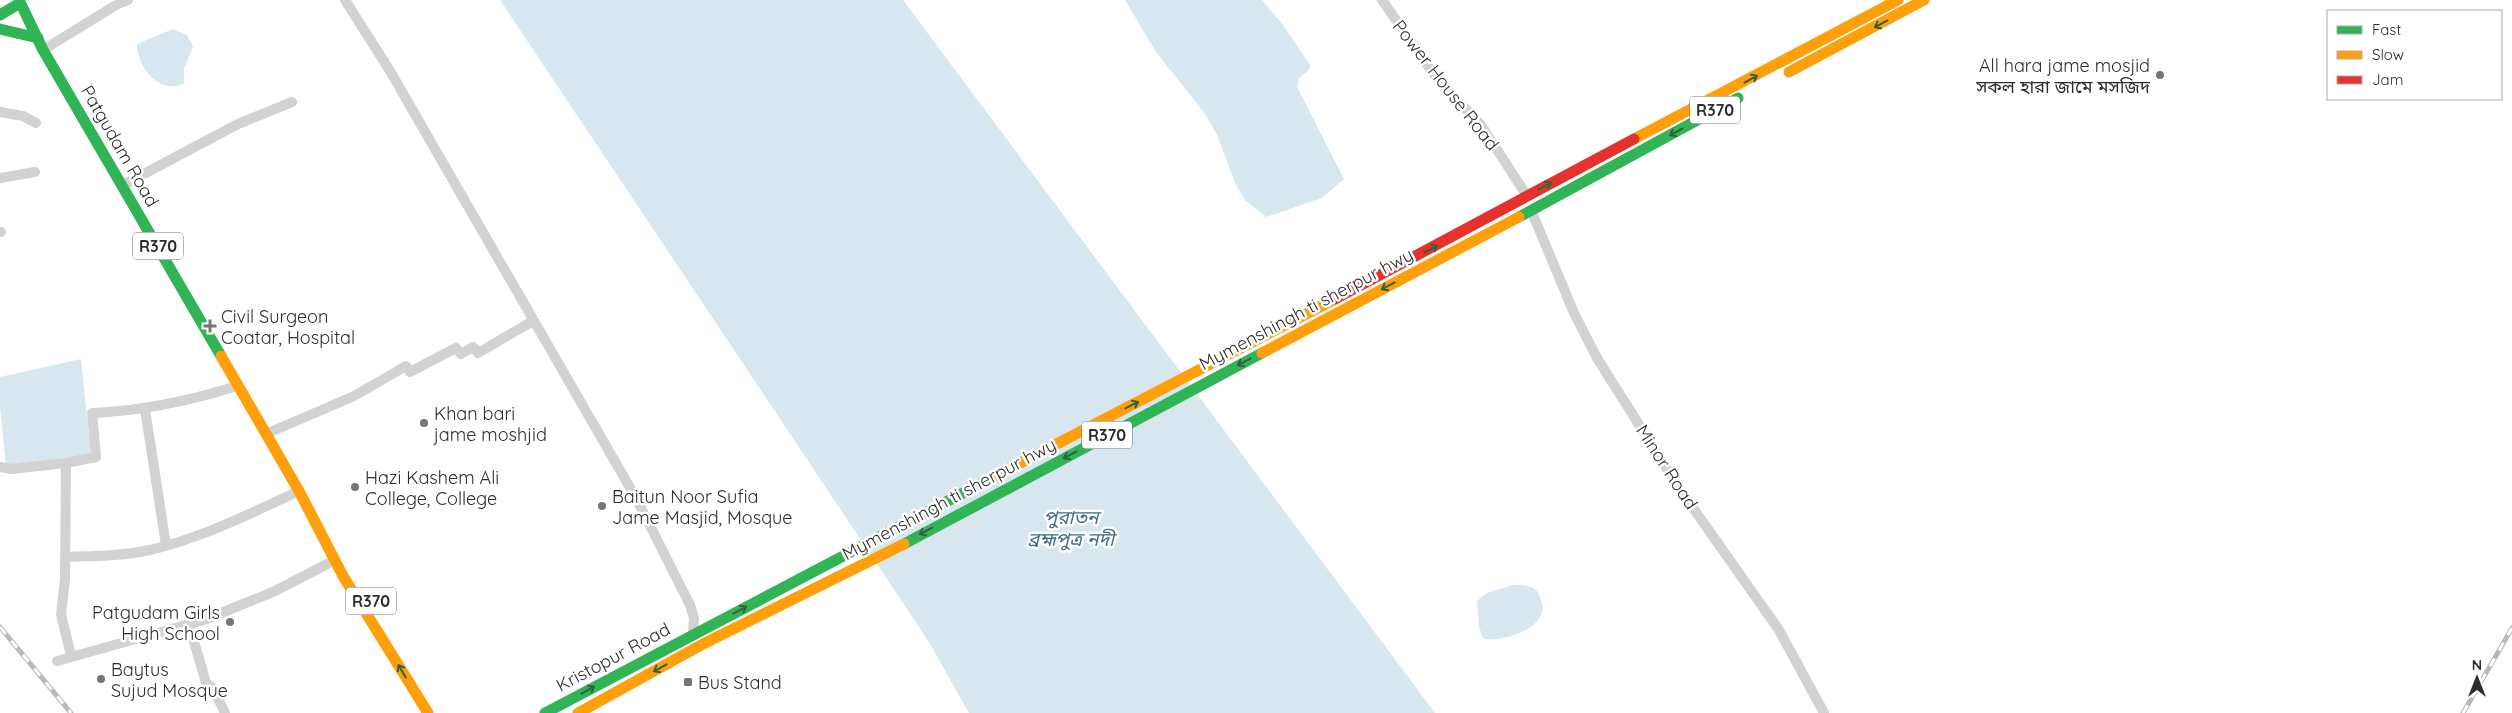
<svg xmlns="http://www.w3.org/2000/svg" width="2512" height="713" viewBox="0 0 2512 713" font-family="Quicksand,'Noto Sans Bengali',sans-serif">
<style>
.water{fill:#d8e6f0}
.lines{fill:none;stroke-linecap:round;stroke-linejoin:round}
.street{stroke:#d2d2d2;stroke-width:10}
.fast{stroke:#30b455;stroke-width:11}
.slow{stroke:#ff9f0a;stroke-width:11}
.jam{stroke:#e5322d;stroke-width:11}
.rail-casing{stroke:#b9b9b9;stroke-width:5}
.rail{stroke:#fff;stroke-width:3;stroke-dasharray:9;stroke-linecap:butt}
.oneway{stroke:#2e633d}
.poi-dot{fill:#767676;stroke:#fff;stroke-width:2}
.labels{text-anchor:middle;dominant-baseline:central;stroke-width:5;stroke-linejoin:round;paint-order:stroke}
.shield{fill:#fff;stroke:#6c6c6c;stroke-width:1}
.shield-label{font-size:16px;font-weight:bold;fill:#2d2d2d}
.poi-label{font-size:18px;fill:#2d2d2d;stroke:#fff;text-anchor:start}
.street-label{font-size:18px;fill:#2d2d2d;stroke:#fff}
.water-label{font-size:19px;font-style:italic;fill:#3f6d8b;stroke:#fff}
</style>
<rect width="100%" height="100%" fill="#fff"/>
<!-- water -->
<g class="water">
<path d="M500,0H903L1435,713H969L929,642Z"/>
<path d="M1125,0H1262L1283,25L1310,65L1309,70L1299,78L1297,87L1344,179L1322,198L1266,217L1245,200L1236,185L1217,135L1206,115L1156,52Z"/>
<path d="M173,29L187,35L193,47L184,68V83C160,96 137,67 137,44Z"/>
<path d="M81,359L91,455L6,465L0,408V377Z"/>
<path d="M1513,585C1519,585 1528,585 1533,588C1539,591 1540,597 1542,604C1546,625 1519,635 1502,638C1495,639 1489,641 1483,638L1479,627L1477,601L1487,593Z"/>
</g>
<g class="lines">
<!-- street -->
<g class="street">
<path d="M345,0L390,71L636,498L690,605L694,618L693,634"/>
<path d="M1382,0L1437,79L1481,125L1527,196"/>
<path d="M43,50L116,5L128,0"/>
<path d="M0,112L23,116L36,123"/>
<path d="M0,178L35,172"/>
<path d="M123,185L238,124L292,102"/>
<path d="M1531,210L1574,313L1597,358L1679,488L1779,630L1824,713"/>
<path d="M0,232H1"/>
<path d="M145,409L166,545"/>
<path d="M266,434L354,396L406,366L410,372L456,348L461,354L473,347L478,353L533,321"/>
<path d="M0,467L11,469L66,463"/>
<path d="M66,557C94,556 122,556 150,550C202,538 251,513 299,491"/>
<path d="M189,624L206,683L213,688L225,713"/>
<path d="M71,656L61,614L65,579L66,463L96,457L92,413C144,411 189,401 237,386"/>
<path d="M57,661L204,620L275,591L335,560"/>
</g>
<!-- fast -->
<g class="fast">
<path d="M19,0L43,50L221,356"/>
<path d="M0,15L20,3"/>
<path d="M0,29L38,38"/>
<path d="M1519,217L1738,98"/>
<path d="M904,544L1262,353"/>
<path d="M545,713L982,483"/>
</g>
<!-- slow -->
<g class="slow">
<path d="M1789,72L1924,0"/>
<path d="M1634,139L1898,0"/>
<path d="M1262,353L1519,217"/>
<path d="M221,356L299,491L343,576L428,713"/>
<path d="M982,483L1335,299"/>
<path d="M578,713L703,644L904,544"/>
</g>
<!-- jam -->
<path class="jam" d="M1335,299L1634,139"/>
<defs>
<g id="rail">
<path d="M0,627L71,713"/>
<path d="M2463,713L2512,628"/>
</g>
</defs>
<!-- rail casing -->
<use href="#rail" class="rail-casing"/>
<!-- rail -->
<use href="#rail" class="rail"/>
</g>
<!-- one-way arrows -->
<defs><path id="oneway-shaft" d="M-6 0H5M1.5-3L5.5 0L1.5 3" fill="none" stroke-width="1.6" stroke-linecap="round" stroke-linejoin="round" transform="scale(1.25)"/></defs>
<g class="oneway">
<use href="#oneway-shaft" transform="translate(1881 24) rotate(152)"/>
<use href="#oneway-shaft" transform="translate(1751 79) rotate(-28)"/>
<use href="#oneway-shaft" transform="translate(1676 132) rotate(151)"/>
<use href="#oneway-shaft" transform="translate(1545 186) rotate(-28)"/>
<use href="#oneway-shaft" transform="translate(1431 249) rotate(-27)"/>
<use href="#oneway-shaft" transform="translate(1388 286) rotate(152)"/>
<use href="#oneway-shaft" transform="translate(1244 362) rotate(152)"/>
<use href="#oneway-shaft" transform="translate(1132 405) rotate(-27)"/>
<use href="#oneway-shaft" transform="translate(1070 455) rotate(152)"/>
<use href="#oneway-shaft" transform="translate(926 531) rotate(152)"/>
<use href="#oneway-shaft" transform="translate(740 610) rotate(-28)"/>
<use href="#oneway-shaft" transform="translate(660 668) rotate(151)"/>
<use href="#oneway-shaft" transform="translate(402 671) rotate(-121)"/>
<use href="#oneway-shaft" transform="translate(588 690) rotate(-29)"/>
</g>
<!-- markers -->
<g class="poi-dot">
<circle cx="2160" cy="75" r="5"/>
<path d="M207.5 318.5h5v5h5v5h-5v5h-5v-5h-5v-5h5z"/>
<circle cx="424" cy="423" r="5"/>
<circle cx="355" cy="487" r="5"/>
<circle cx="602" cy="506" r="5"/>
<circle cx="230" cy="622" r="5"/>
<circle cx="101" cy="679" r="5"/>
<rect x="683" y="677" width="10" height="10" rx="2.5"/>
</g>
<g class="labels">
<!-- shield labels -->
<g class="shield">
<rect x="1690" y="96.5" width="50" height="27" rx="4"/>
<rect x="133" y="232.5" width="50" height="27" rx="4"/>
<rect x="1082" y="421.5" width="50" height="27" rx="4"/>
<rect x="346" y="587.5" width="50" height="27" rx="4"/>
</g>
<g class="shield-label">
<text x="1715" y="110">R370</text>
<text x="158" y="246">R370</text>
<text x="1107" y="435">R370</text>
<text x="371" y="601">R370</text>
</g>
<!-- poi labels -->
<g class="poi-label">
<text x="2150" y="65" text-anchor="end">All hara jame mosjid<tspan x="2150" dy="21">সকল হারা জামে মসজিদ</tspan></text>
<text x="221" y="316">Civil Surgeon<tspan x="221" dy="21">Coatar, Hospital</tspan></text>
<text x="434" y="413">Khan bari<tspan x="434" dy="21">jame moshjid</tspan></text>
<text x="365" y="477">Hazi Kashem Ali<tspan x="365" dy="21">College, College</tspan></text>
<text x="612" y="496">Baitun Noor Sufia<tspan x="612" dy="21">Jame Masjid, Mosque</tspan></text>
<text x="220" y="612" text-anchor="end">Patgudam Girls<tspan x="220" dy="21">High School</tspan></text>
<text x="111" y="669">Baytus<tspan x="111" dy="21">Sujud Mosque</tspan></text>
<text x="698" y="682">Bus Stand</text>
</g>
<!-- street labels -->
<g class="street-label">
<text transform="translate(1446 85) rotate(52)">Power House Road</text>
<text transform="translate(120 146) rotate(60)">Patgudam Road</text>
<text transform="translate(1306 309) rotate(-28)">Mymenshingh ti sherpur hwy</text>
<text transform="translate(1667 467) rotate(57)">Minor Road</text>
<text transform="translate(949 499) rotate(-28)">Mymenshingh ti sherpur hwy</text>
<text transform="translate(613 657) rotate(-28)">Kristopur Road</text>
</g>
<!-- water labels -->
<g class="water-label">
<text x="1071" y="517">পুরাতন<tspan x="1071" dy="22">ব্রহ্মপুত্র নদী</tspan></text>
</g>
</g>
<!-- legend -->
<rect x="2327" y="10" width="175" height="90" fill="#ffffff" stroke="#ababab"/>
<rect x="2337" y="26" width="25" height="8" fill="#30b455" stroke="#ababab"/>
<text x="2372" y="35" font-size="15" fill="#2d2d2d">Fast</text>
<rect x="2337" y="51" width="25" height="8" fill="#ff9f0a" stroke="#ababab"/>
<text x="2372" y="60" font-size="15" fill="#2d2d2d">Slow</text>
<rect x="2337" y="76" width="25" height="8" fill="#e5322d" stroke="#ababab"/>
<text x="2372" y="85" font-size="15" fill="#2d2d2d">Jam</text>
<!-- north arrow -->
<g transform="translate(2477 678)" stroke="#ffffff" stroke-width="4" paint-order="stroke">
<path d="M0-4L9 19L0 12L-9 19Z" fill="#2d2d2d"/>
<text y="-8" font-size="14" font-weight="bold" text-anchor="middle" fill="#2d2d2d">N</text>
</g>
</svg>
